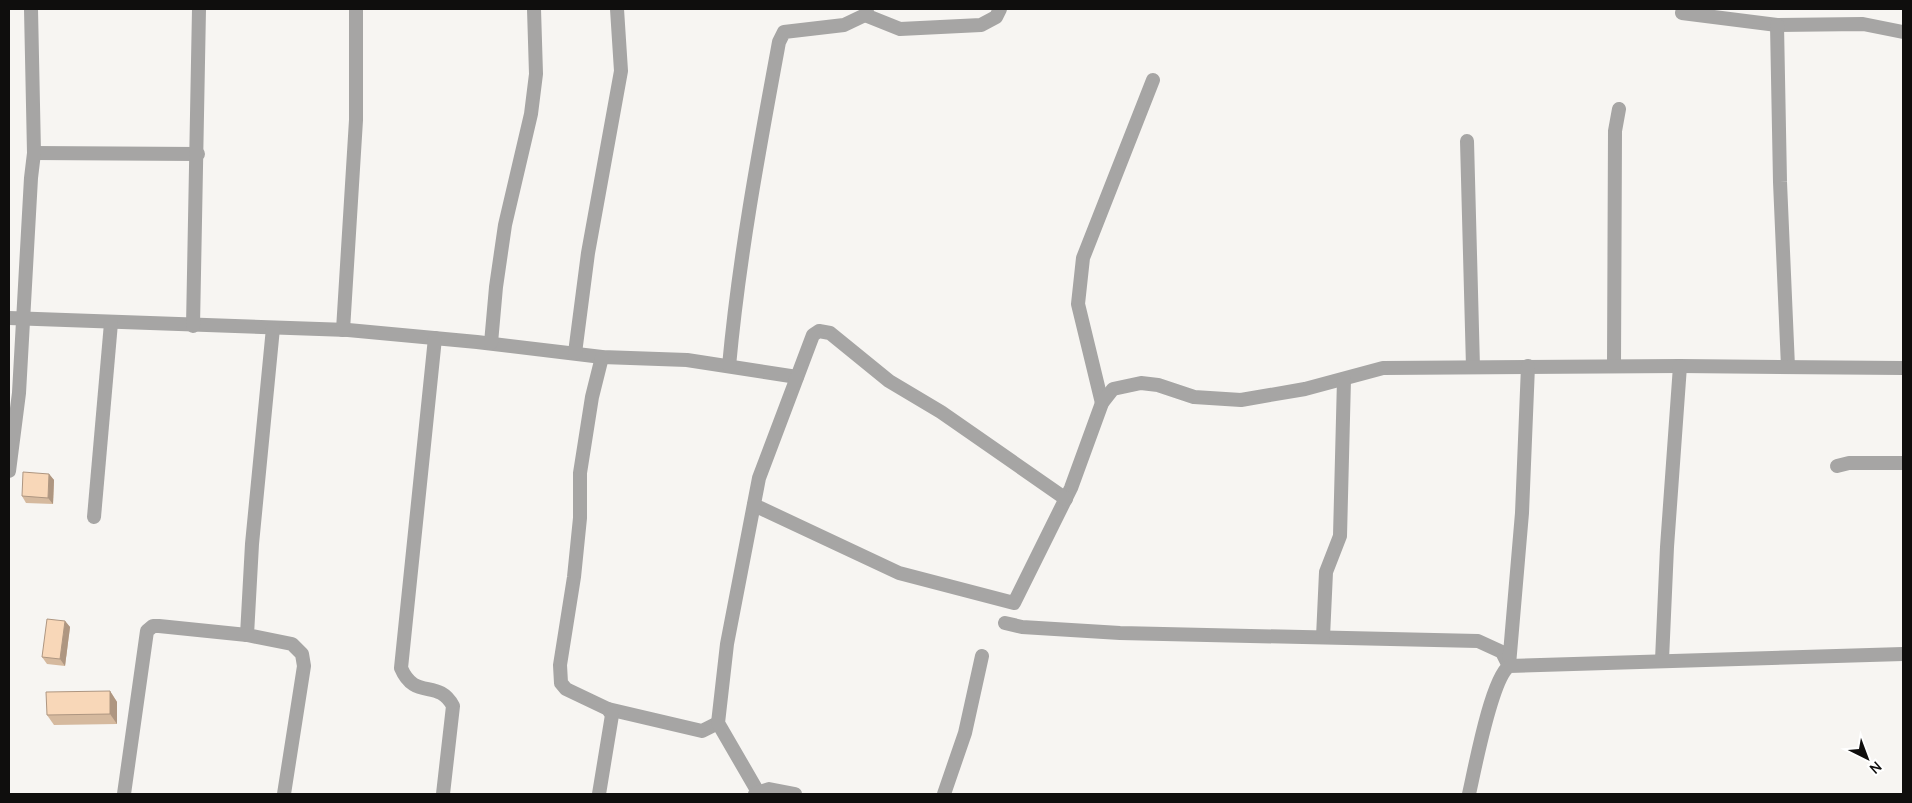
<svg xmlns="http://www.w3.org/2000/svg" width="1912" height="803" viewBox="0 0 1912 803" font-family="Manrope,sans-serif">
<style>
.lines{fill:none;stroke-linecap:round;stroke-linejoin:round}
.minor{stroke:#a6a5a4;stroke-width:14}
.wall{fill:#d5b99e}
.shaded-wall{fill:#ae9681}
.building{fill:#f8d7b8;stroke:#ae9681}
</style>
<rect width="100%" height="100%" fill="#f7f5f2"/>
<g class="lines">
<!-- minor -->
<g class="minor">
<path d="M1682,13L1777,25L1863,24L1903,32"/>
<path d="M865,15L900,29L981,25L996,17L1000,9"/>
<path d="M1777,25L1780,182L1788,367"/>
<path d="M1467,141L1473,367"/>
<path d="M34,153L198,154"/>
<path d="M9,318L348,330L477,342L602,357L687,360L797,377"/>
<path d="M193,326L199,9"/>
<path d="M343,330L356,120V9"/>
<path d="M435,338L401,668C415,701 438,678 453,706L443,794"/>
<path d="M491,343L496,287L505,225L531,114L536,74L534,9"/>
<path d="M575,353L588,253L621,71L617,9"/>
<path d="M729,366C739,257 759,150 779,42L784,32L844,25L865,15L867,9"/>
<path d="M1614,366L1615,131L1619,109"/>
<path d="M1102,403L1078,304L1083,258L1153,80"/>
<path d="M1837,466L1849,463H1903"/>
<path d="M9,471L19,393L31,178L34,153L31,9"/>
<path d="M754,505L899,573L1014,603L1071,488L1102,403L1113,389L1141,383L1158,385L1194,397L1241,400L1305,389L1383,368L1680,366L1903,368"/>
<path d="M94,517L111,323"/>
<path d="M1005,623L1022,627L1120,633L1478,641L1502,652L1509,666"/>
<path d="M247,635L252,544L273,328"/>
<path d="M1323,637L1326,572L1340,536L1344,379"/>
<path d="M1662,660L1667,547L1680,366"/>
<path d="M1509,665L1522,513L1528,366"/>
<path d="M608,709L702,731L718,723"/>
<path d="M758,792L718,723L727,644L759,478L813,335L819,331L830,333L889,381L941,412L1066,499"/>
<path d="M124,794L147,631L153,626H159L247,635L292,644L302,654L304,666L284,794"/>
<path d="M599,794L612,715L608,709L566,689L561,683L560,665L574,577L580,518V473L592,397L602,357"/>
<path d="M755,794L769,789L795,794"/>
<path d="M944,794L965,733L982,656"/>
<path d="M1469,794C1475,768 1491,680 1509,666L1903,654"/>
</g>
</g>
<!-- wall -->
<g class="wall">
<path d="M49,474L54,480L53,504L26,503L22,496Z"/>
<path d="M65,621L70,627L65,666L47,664L42,657Z"/>
<path d="M110,691L117,702V724L54,725L47,715Z"/>
</g>
<!-- shaded-wall -->
<g class="shaded-wall">
<path d="M49,474L54,480L53,504L48,498Z"/>
<path d="M65,621L70,627L65,666L60,659Z"/>
<path d="M110,691L117,702V724L110,714Z"/>
</g>
<!-- building -->
<g class="building">
<path d="M23,472L49,474L48,498L22,496Z"/>
<path d="M47,619L65,621L60,659L42,657Z"/>
<path d="M110,691V714L47,715L46,692Z"/>
</g>
<!-- border -->
<rect width="1912" height="803" fill="none" stroke="#0f0e0d" stroke-width="20"/>
<!-- north arrow -->
<g transform="translate(1867 758) rotate(138)" stroke="#ffffff" stroke-width="4" paint-order="stroke">
<path d="M0-4L9 19L0 12L-9 19Z" fill="#0f0e0d"/>
<text y="-8" font-size="14" font-weight="bold" text-anchor="middle" fill="#0f0e0d">N</text>
</g>
</svg>
